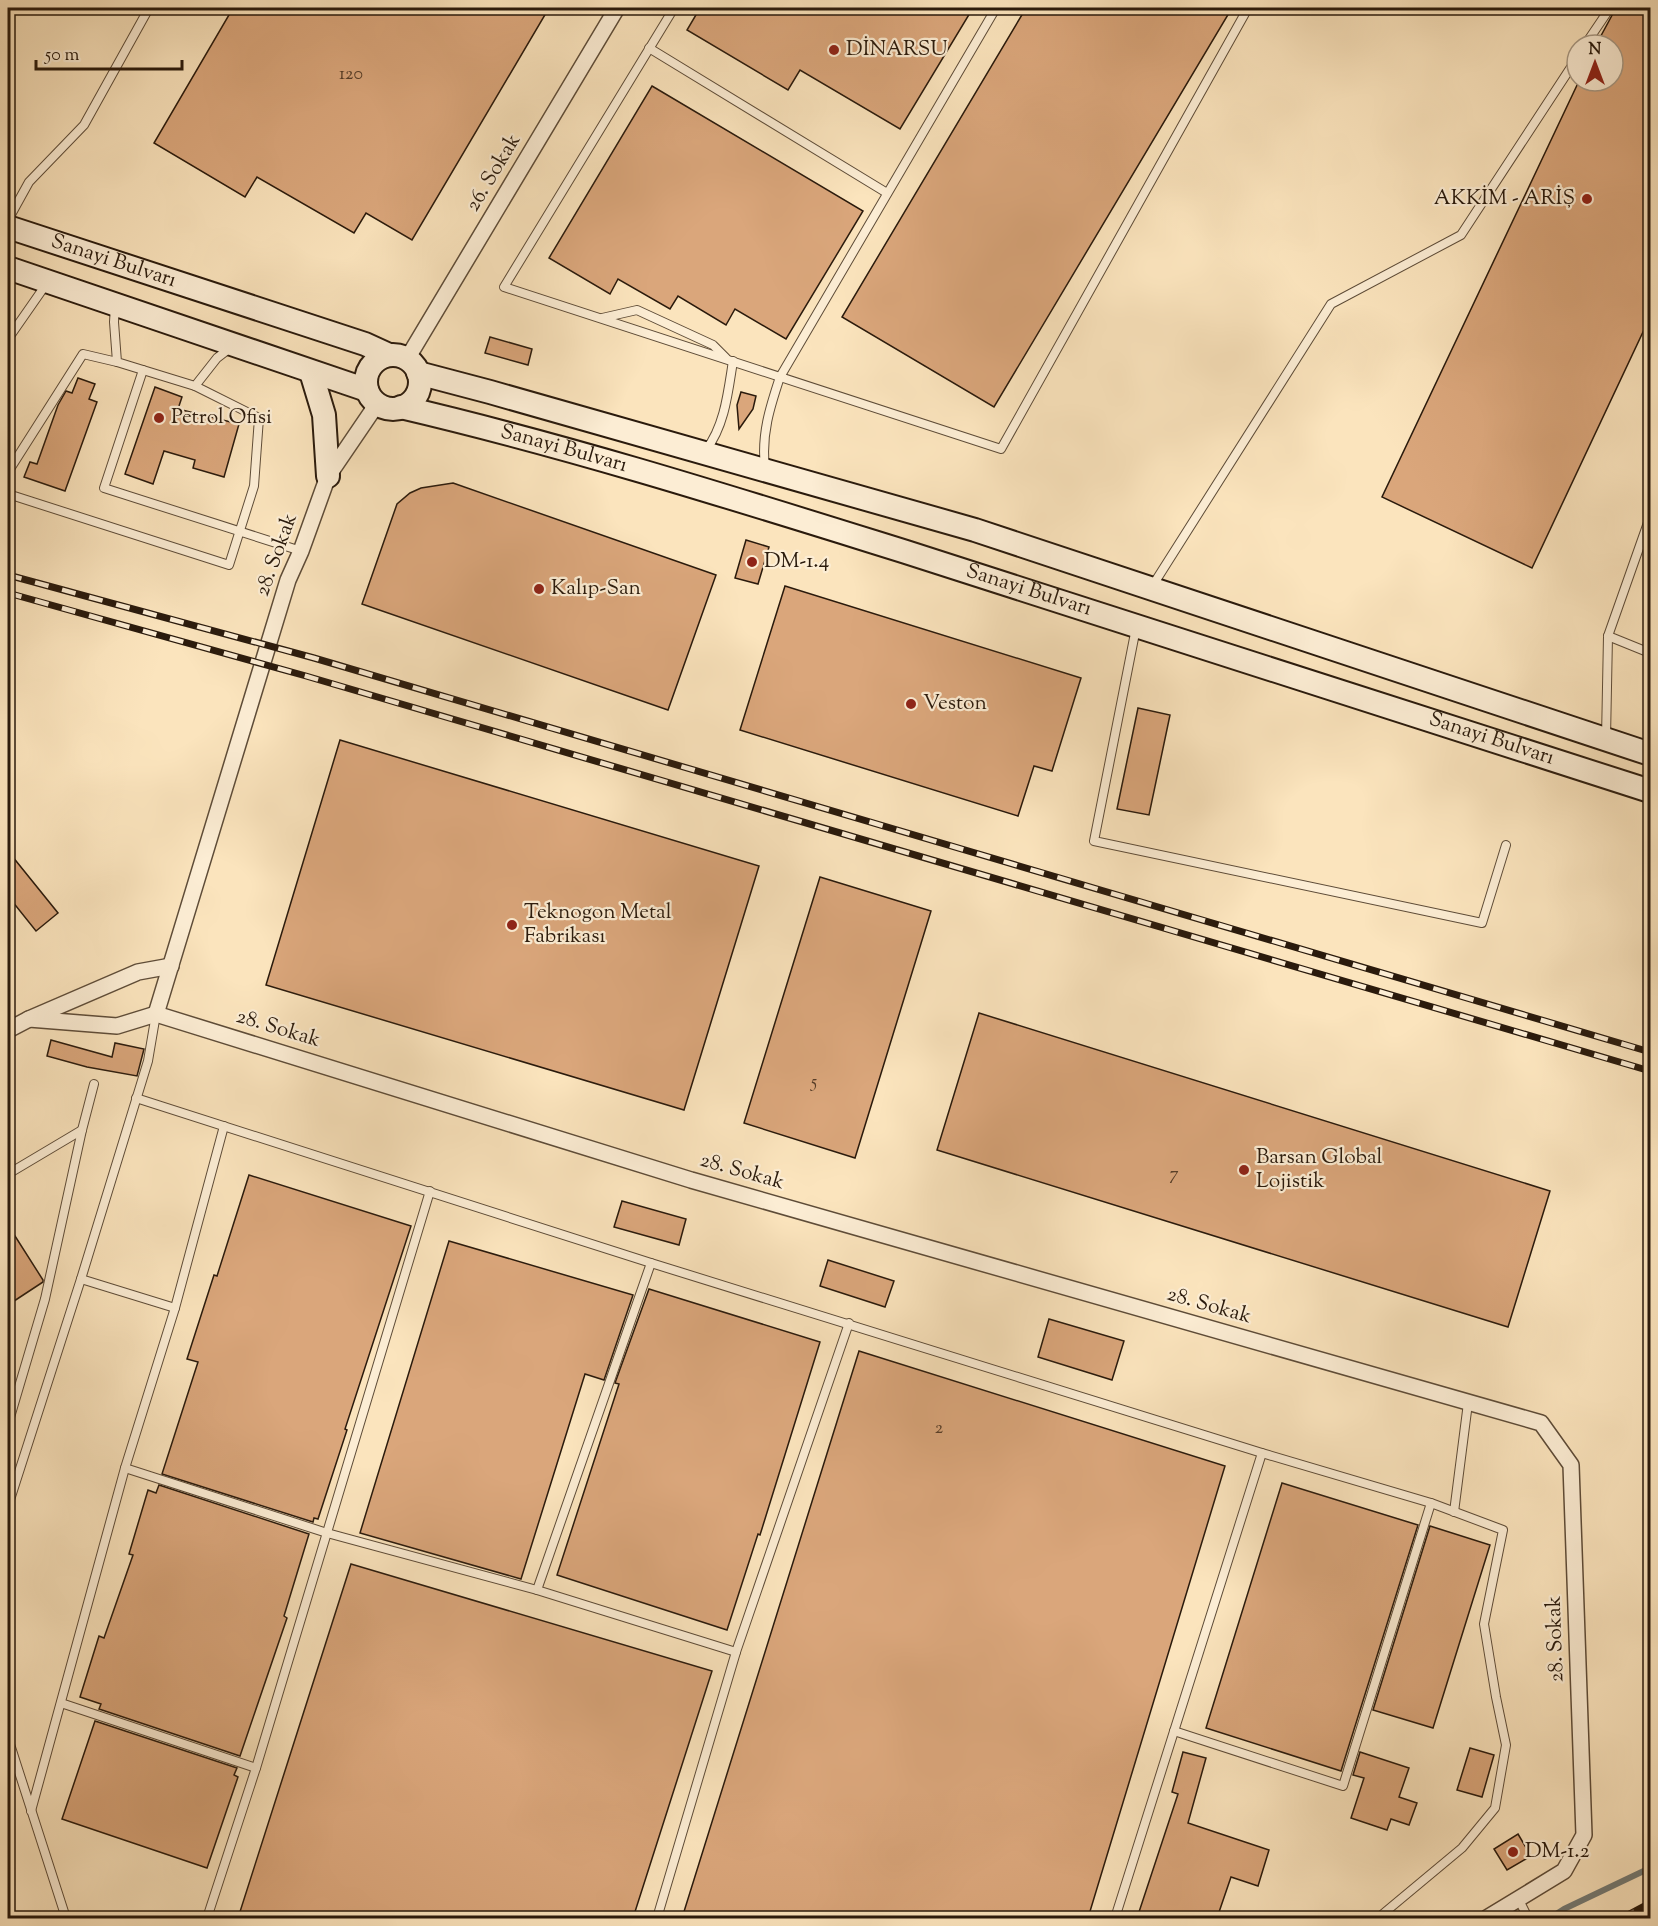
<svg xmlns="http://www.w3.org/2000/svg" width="1658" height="1926" viewBox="0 0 1658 1926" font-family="'Sorts Mill Goudy',serif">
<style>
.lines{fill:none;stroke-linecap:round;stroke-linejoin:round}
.stream{stroke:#747b76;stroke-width:6}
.building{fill:#daa67b;stroke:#2a1a0c;stroke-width:1.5}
.lane-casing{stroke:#5e4c38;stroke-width:10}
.street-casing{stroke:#5e4c38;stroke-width:18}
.secondary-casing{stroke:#2a1a0c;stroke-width:26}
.lane{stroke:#fcedd4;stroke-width:8}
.street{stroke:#fcedd4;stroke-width:15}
.secondary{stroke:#fcedd4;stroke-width:22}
.rail-casing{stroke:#2a1a0c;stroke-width:7}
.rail{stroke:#fcedd4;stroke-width:4.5;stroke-dasharray:14;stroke-linecap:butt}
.poi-dot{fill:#8f2418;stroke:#fcedd4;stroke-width:2}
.labels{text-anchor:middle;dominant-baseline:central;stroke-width:4.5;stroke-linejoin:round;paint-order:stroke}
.number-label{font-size:18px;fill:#563d28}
.poi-label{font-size:21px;fill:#2a1a0c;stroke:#fcedd4;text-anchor:start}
.street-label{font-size:21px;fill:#2a1a0c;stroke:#fcedd4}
</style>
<rect width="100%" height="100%" fill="#fbe4bd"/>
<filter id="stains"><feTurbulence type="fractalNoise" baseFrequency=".00333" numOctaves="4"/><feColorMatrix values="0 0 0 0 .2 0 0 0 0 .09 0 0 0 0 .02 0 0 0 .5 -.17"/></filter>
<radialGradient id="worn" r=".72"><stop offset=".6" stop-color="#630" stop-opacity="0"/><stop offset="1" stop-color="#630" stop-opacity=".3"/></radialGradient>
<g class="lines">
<!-- stream -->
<path class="stream" d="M1550,1918L1564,1909L1650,1868"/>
</g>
<!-- building -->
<g class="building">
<path d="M233,8H549L412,240L366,213L354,233L257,177L245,197L154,143Z"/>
<path d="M700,8H973L900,129L800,70L788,90L687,30Z"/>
<path d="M1026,8H1232L994,407L842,317Z"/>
<path d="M1616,8H1650V317L1532,568L1382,497L1579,81H1613V45H1596Z"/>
<path d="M652,86L863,211L786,339L735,309L726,325L678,296L670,309L618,279L610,294L549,258Z"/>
<path d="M490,337L532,349L528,365L485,353Z"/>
<path d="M78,378L95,384L89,399L97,402L65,491L24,477L30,462L37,464L58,405L66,391L72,393Z"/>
<path d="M155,387L182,397L178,409L239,424L224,477L193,468L195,460L164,451L153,484L125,474Z"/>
<path d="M741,392L756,396L753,409L739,429L737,405Z"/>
<path d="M453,483L716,575L668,710L362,604L397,504L410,493L421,488Z"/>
<path d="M746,540L769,547L758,584L735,578Z"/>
<path d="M785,586L1081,678L1052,771L1034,766L1018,816L740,730Z"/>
<path d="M1138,708L1170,715L1149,815L1117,809Z"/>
<path d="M340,740L759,866L684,1110L266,985Z"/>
<path d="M8,851L58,913L36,931L8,896Z"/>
<path d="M820,877L931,911L855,1158L744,1123Z"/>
<path d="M979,1013L1550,1191L1508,1327L937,1150Z"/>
<path d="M51,1040L112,1057L115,1043L144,1049L137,1076L87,1067L47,1056Z"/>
<path d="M249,1175L411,1226L345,1429L347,1430L318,1519L314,1518L313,1522L162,1474L198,1362L187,1359L214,1275L217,1276Z"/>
<path d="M622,1201L686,1219L679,1245L614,1227Z"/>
<path d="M8,1225L43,1280V1282L8,1305Z"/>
<path d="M449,1241L633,1295L604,1380L585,1374L521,1579L360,1533Z"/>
<path d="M828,1260L894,1281L885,1307L820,1286Z"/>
<path d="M649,1289L820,1342L760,1535L758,1534L727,1630L557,1575L619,1384L615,1383Z"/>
<path d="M1049,1319L1124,1341L1112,1380L1038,1357Z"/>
<path d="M859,1351L1225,1466L1088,1918H682Z"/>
<path d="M1282,1483L1418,1525L1341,1771L1206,1728Z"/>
<path d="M159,1485L309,1534L284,1616L287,1618L240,1756L99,1709L101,1704L80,1697L99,1636L104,1638L133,1555L129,1554L148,1490L156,1493Z"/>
<path d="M1430,1526L1490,1545L1433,1728L1373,1710Z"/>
<path d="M351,1564L712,1671L633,1918H238Z"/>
<path d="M95,1721L237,1768L234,1775L238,1777L207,1868L62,1819Z"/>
<path d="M1470,1748L1494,1755L1482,1797L1457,1790Z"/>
<path d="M1183,1752L1206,1758L1188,1823L1269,1850L1258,1886L1231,1877L1217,1918H1137L1178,1794L1172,1792Z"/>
<path d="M1360,1752L1409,1768L1399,1797L1417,1803L1409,1825L1391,1819L1387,1830L1351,1818L1364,1778L1353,1775Z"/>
<path d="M1518,1834L1531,1856L1507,1870L1494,1849Z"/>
</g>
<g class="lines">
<defs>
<g id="lane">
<path d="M674,8L504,287L1001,449L1248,8"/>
<path d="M1585,45L1610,8"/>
<path d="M649,48L887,193"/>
<path d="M8,220L29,182L84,125L149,8"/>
<path d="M115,306L114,322L117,362L195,386L217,358L230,348"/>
<path d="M602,318L637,310L713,345L726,358"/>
<path d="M8,339L47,283"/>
<path d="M143,370L104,488L301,551"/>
<path d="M706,450C725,425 728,392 733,361"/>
<path d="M765,467C761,435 770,407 780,377L996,8"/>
<path d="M8,472L83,354L117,362"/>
<path d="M8,494L229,565L254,486L259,418L195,386"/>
<path d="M1153,585L1331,304L1461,235L1577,58"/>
<path d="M1136,628L1094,841L1482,923L1506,845"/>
<path d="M1608,636L1650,653"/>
<path d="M1606,738L1608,636L1650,517"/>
<path d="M136,1098L651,1263L1262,1453L1431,1503L1503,1530L1484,1624L1496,1697L1506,1745L1495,1808L1462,1848L1378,1918"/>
<path d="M8,1174L82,1130"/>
<path d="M81,1279L175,1308"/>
<path d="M8,1424L45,1299L82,1130L94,1084"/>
<path d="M125,1468L327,1533L537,1590L736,1652"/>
<path d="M8,1506L81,1279L148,1061L156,1014"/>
<path d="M1454,1512L1468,1403"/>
<path d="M537,1590L651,1263"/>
<path d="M61,1703L256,1768"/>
<path d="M1174,1731L1343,1786L1431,1503"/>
<path d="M8,1738L66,1918"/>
<path d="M31,1811L125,1468L175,1308L224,1126"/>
<path d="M1518,1898L1528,1918"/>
<path d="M207,1918L256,1768L430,1191"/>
<path d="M657,1918L736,1652L849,1323"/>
<path d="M1115,1918L1262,1453"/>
</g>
<g id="street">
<path d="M407,359L617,8"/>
<path d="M377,404L328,476L301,551L288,580L156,1014L691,1180L1541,1423L1571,1465L1584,1835L1564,1871L1487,1918"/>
<path d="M156,1014L117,1026L29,1019L138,972L171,966"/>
<path d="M8,1030L29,1019"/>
</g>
<g id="secondary">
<path id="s1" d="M8,227L365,344L389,355"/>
<path d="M8,268L367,390"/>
<circle cx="393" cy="382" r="27"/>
<path d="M311,372L324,415L328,476"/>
<path d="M418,373L490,392L975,530L1650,754"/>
<path id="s2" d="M401,407C572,447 739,500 906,552C1155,630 1403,710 1650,791"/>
</g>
</defs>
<!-- lane casing -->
<use href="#lane" class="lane-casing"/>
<!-- street casing -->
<use href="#street" class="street-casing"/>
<!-- secondary casing -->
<use href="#secondary" class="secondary-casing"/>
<!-- lane -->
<use href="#lane" class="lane"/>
<!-- street -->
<use href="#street" class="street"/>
<!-- secondary -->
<use href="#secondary" class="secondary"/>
<defs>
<g id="rail">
<path d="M8,575L314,658L1650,1052"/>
<path d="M8,593L306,676L1650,1071"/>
<path d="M1622,1918L1650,1903"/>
</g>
</defs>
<!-- rail casing -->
<use href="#rail" class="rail-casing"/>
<!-- rail -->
<use href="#rail" class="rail"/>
</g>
<!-- markers -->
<g class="poi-dot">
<circle cx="834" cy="50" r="6"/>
<circle cx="1587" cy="199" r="6"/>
<circle cx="159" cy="418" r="6"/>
<circle cx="752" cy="562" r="6"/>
<circle cx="539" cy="589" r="6"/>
<circle cx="911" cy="704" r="6"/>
<circle cx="512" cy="925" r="6"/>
<circle cx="1244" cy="1170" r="6"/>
<circle cx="1513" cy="1852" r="6"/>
</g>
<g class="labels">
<!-- number labels -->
<g class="number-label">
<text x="351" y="75">120</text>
<text x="814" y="1083">5</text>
<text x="1174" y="1175">7</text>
<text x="939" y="1429">2</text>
</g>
<!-- poi labels -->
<g class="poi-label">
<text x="846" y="50">DİNARSU</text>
<text x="1575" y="199" text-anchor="end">AKKİM - ARİŞ</text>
<text x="171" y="418">Petrol Ofisi</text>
<text x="764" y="562">DM-1.4</text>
<text x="551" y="589">Kalıp-San</text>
<text x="923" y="704">Veston</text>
<text x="524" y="913">Teknogon Metal<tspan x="524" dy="24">Fabrikası</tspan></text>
<text x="1256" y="1158">Barsan Global<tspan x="1256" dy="24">Lojistik</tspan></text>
<text x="1525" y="1852">DM-1.2</text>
</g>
<!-- street labels -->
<g class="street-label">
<text transform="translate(494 173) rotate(-59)">26. Sokak</text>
<text stroke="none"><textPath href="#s1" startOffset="111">Sanayi Bulvarı</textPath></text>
<text stroke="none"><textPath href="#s2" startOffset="168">Sanayi Bulvarı</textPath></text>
<text transform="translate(277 555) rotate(-70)">28. Sokak</text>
<text stroke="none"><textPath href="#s2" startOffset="654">Sanayi Bulvarı</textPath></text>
<text stroke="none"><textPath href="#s2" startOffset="1140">Sanayi Bulvarı</textPath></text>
<text transform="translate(278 1029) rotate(17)">28. Sokak</text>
<text transform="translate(742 1172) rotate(16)">28. Sokak</text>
<text transform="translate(1209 1306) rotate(16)">28. Sokak</text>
<text transform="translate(1556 1639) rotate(-92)">28. Sokak</text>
</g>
</g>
<!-- margin -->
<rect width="1658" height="1926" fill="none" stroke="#fbe4bd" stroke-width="30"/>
<rect x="9" y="9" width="1640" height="1908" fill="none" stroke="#2a1a0c" stroke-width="3"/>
<rect x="15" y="15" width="1628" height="1896" fill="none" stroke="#2a1a0c" stroke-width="1.5"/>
<!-- north arrow -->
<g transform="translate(1595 63)"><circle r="28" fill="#fcedd4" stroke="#a89984" stroke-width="1.5"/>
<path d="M0-4.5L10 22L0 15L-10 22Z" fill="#8f2418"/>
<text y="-9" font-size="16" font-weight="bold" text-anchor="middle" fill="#2a1a0c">N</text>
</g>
<!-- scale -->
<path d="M36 60v9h146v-9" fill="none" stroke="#2a1a0c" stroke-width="3"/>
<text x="45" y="60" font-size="18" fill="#2a1a0c" stroke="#fcedd4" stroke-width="4.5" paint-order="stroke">50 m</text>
<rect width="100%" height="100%" filter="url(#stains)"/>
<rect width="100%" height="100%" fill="url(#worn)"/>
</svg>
